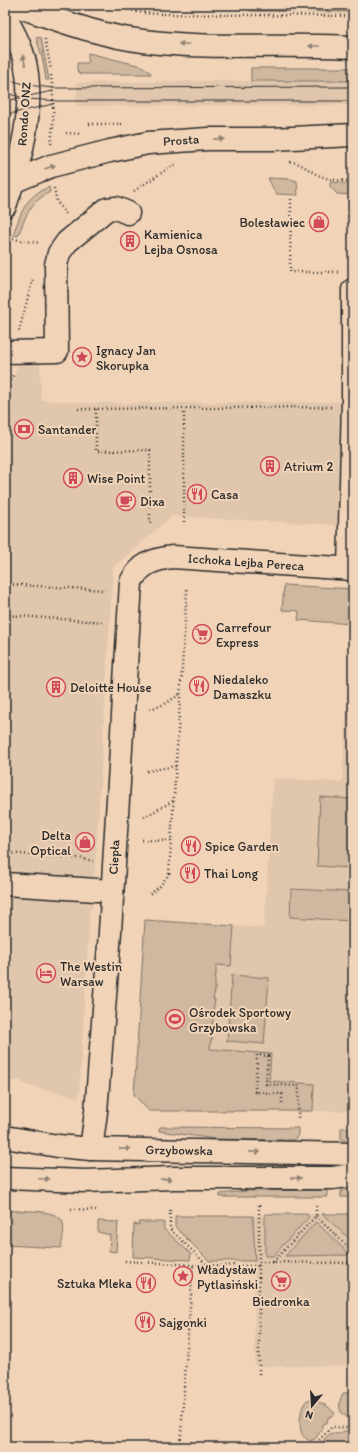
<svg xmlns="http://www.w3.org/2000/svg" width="358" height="1452" viewBox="0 0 358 1452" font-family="Itim,sans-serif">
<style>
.built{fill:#e0c6ac}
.green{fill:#d0b8a0;stroke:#7e7266}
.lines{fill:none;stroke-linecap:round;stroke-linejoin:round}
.minor-casing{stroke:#2b2b2b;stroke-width:25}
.major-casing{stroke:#2b2b2b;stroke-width:25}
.path{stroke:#2b2b2b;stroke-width:2.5;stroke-dasharray:1 3;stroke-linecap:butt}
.minor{stroke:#f1d4b8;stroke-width:22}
.major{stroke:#f1d4b8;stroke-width:22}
.tram{stroke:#2b2b2b;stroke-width:1}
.oneway{fill:#8e8072}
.labels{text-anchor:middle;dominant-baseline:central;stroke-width:4;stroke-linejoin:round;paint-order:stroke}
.street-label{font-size:13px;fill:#2b2b2b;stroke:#f1d4b8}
.poi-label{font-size:13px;fill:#2b2b2b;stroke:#f1d4b8;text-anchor:start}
</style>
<rect width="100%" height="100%" fill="#f1d4b8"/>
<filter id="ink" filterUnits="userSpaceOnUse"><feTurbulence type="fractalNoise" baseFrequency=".025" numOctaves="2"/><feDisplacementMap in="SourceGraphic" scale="8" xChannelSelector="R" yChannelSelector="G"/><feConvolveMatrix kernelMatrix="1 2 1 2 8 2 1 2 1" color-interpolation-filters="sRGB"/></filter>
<g filter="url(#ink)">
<!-- built -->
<g class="built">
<path d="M195,81H353V105L76,106L77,83Z"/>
<path d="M22,352H40L41,400L83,403L353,402V526L172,516L113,568L96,854L92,908L90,909L79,1098L22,1084L23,1080L5,1082V404Z"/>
<path d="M353,612V1111H313L314,1084L269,1081L271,1054L210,1049L211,1039H212V1026L213,1002L215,1000L213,999L216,976V965L231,966L234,926L264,928L273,778L342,782Z"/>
<path d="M265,1214H353V1366H255L253,1216Z"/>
</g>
<!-- green -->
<g class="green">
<path d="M249,5L353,6V12L250,11Z"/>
<path d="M36,37L41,38L49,80H46L43,61Z"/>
<path d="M88,53L142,66L151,73V74H80L77,71V63H88Z"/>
<rect x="251" y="68" width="102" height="13"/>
<path d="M268,178L291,179L297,181L298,195L276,194Z"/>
<path d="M330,182L353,184V195L337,194L330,186Z"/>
<path d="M49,187L50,192C29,203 26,216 18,236L13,235C21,213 25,196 49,187Z"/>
<path d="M284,585L353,589L352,624L298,620L299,611L282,610Z"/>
<path d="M320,797L353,799V868L317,866Z"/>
<path d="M291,889L353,892V915H350V921L290,917Z"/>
<path d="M145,920L234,926L231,966L216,965V976H215V990L213,999H215L213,1012L214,1013L212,1027V1040H211L210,1049L271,1054L269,1081L314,1084L313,1111H149L134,1095Z"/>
<path d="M232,975L269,978L264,1044L227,1041Z"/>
<path d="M160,1127L298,1128V1135L296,1138L292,1140L215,1139L159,1131Z"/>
<rect x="341" y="1128" width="12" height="12"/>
<path d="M327,1190V1197H220V1194L246,1191Z"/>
<rect x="341" y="1190" width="12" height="7"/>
<path d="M5,1211C18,1211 60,1208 63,1223C65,1230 62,1241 61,1248L5,1245Z"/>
<path d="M265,1214H307L309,1217L273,1256H265Z"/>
<path d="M322,1214H353V1242Z"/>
<path d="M175,1216H253L255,1261H209L175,1227Z"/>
<path d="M98,1221L118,1222L116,1252L109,1251L110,1235L98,1232Z"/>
<path d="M139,1222H164V1229L191,1254L190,1260L133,1257L134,1224L139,1225Z"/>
<path d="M316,1222L350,1255L285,1256Z"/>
<path d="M343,1393H353V1424L351,1425L348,1423C348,1418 347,1416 342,1414C338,1406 339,1402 343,1393Z"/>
<path d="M307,1400C316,1399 330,1406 335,1414L328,1418L327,1423H324L323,1426V1428L315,1439L310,1441C306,1439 302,1436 301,1431C299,1423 300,1406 307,1400Z"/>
<path d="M345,1431H353V1447H335L333,1444L329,1447H320L325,1438L331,1433L336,1434Z"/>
</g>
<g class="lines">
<defs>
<g id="minor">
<path d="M5,352L57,351L56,265L59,253L67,242L107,209L116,208L128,213"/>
<path d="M349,569L353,400V290"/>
<path d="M5,884L112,891"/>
<path d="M5,1137L58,1146L91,1149L353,1154"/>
<path d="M91,1149L96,1112L110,932L131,582C140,564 154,559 173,557L353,569"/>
<path d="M5,1178L85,1181L174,1178H333L353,1175"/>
</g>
<g id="major">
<path d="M14,5C56,19 99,36 143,41C213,50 283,43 353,47"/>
<path d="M5,16C12,30 20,43 24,58C36,106 21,161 5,206"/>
<path d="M5,185L51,166L110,151L148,143L208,139H272L353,135"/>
</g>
</defs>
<!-- minor casing -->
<use href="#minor" class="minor-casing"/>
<!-- major casing -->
<use href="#major" class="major-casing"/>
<!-- path -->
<g class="path">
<path d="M109,5L143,13L164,14L353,16"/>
<path d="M45,39L51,70"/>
<path d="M89,124H125"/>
<path d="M66,133L82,134"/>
<path d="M51,144C54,122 54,97 51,75"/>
<path d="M290,162C300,162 307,169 316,174C328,180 340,181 353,181"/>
<path d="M54,188L57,202L66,214"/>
<path d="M134,191L167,169L177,164"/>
<path d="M291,199L290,272H341"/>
<path d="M5,238L40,243"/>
<path d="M19,331L33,278"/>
<path d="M5,395L14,373"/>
<path d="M78,409L331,407"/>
<path d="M96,409V451L150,450V524"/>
<path d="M184,409V525"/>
<path d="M5,584L105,590"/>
<path d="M5,615L103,622"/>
<path d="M150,709L165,704L180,694"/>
<path d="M147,771L176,766"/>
<path d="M144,817L173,801"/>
<path d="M142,840L171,841"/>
<path d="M5,853L79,858L93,861"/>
<path d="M150,894L160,886L169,874L187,589"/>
<path d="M254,1092L282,1094V1105"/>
<path d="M255,1092L257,1055L268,1056L266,1084L299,1086L298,1120"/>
<path d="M259,1205V1374"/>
<path d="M71,1209L98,1210"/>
<path d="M170,1210V1229L207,1265"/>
<path d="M316,1216L353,1252"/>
<path d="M125,1261L193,1265L259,1266"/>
<path d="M259,1262L353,1263"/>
<path d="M273,1262L316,1216V1205"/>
<path d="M217,1274L218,1266"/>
<path d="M233,1274V1266"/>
<path d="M180,1447L193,1265"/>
<path d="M315,1447L320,1439L332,1427L353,1428"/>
</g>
<!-- minor -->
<use href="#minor" class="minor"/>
<!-- major -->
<use href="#major" class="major"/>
<!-- tram -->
<g class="tram">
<path d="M5,79L28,85L53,88L353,87"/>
<path d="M5,93L28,99L59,101H353"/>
<path d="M5,101L53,91"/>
<path d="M5,115L53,104"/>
</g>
</g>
<!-- one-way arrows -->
<defs><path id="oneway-solid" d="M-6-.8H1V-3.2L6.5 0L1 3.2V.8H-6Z"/></defs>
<g class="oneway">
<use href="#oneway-solid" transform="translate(184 44) rotate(-177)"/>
<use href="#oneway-solid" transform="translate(314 46) rotate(-180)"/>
<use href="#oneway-solid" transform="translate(24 60) rotate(-104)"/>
<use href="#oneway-solid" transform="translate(219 139) rotate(1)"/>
<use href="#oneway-solid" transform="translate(50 167) rotate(-19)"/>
<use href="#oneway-solid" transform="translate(125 1149) rotate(1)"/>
<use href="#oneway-solid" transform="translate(255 1152) rotate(1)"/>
<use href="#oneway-solid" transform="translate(296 1178)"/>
<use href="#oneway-solid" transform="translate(44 1179) rotate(2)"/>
<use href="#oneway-solid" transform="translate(166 1179) rotate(-1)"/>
</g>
</g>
<!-- icons -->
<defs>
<symbol id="shop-ring" viewBox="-11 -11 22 22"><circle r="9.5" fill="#f1d4b8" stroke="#d1495b" stroke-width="1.5"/><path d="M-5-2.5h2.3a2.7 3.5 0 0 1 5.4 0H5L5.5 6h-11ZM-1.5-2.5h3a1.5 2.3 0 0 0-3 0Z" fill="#d1495b"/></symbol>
<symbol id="building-ring" viewBox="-11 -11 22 22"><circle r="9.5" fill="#f1d4b8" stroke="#d1495b" stroke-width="1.5"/><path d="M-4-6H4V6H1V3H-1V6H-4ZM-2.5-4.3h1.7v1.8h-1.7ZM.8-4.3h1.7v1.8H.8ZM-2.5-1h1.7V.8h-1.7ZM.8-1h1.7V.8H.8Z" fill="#d1495b"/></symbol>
<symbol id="sight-ring" viewBox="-11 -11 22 22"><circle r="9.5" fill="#f1d4b8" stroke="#d1495b" stroke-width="1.5"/><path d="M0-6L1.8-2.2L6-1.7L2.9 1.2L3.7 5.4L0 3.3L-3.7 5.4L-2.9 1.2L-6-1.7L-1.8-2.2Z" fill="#d1495b"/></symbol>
<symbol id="bank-ring" viewBox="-11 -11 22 22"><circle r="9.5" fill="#f1d4b8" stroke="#d1495b" stroke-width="1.5"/><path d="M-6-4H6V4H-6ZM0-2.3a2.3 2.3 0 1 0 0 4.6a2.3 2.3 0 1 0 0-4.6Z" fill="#d1495b"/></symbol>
<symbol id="restaurant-ring" viewBox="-11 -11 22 22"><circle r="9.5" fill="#f1d4b8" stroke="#d1495b" stroke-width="1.5"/><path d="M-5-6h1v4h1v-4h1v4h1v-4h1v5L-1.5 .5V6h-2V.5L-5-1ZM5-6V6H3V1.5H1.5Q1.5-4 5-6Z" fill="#d1495b"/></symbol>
<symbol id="cafe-ring" viewBox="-11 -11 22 22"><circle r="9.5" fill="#f1d4b8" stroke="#d1495b" stroke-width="1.5"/><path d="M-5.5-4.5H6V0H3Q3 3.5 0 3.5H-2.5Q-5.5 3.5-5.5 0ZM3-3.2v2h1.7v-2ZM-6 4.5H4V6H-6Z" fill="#d1495b"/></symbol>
<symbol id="supermarket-ring" viewBox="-11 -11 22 22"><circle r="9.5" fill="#f1d4b8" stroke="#d1495b" stroke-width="1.5"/><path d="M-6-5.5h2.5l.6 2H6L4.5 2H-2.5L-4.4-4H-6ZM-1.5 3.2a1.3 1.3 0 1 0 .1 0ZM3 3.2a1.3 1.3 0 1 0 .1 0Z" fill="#d1495b"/></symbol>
<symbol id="hotel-ring" viewBox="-11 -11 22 22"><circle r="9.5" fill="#f1d4b8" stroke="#d1495b" stroke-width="1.5"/><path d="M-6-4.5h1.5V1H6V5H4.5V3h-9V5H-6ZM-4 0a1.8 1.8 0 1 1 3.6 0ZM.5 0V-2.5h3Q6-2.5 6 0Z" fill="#d1495b"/></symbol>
<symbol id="stadium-ring" viewBox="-11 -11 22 22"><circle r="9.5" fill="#f1d4b8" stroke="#d1495b" stroke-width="1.5"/><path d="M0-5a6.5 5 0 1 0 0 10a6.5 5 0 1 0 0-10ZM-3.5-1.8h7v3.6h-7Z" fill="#d1495b"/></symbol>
</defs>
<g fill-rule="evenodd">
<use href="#shop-ring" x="308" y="211" width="22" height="22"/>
<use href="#building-ring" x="119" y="230" width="22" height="22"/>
<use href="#sight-ring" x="71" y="346" width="22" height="22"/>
<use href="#bank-ring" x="13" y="418" width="22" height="22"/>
<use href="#building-ring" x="259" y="455" width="22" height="22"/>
<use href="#building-ring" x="62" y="467" width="22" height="22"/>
<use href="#restaurant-ring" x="186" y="483" width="22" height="22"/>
<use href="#cafe-ring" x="115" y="490" width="22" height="22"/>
<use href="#supermarket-ring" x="191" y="623" width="22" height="22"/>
<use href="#restaurant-ring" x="188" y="675" width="22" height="22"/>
<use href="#building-ring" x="45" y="676" width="22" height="22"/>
<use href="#shop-ring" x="74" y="831" width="22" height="22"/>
<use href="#restaurant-ring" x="180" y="835" width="22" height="22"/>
<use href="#restaurant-ring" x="179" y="862" width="22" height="22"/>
<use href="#hotel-ring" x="35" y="962" width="22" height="22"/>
<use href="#stadium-ring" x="164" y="1008" width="22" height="22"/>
<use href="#sight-ring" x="172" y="1265" width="22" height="22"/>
<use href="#supermarket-ring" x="270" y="1270" width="22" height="22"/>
<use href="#restaurant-ring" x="135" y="1272" width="22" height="22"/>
<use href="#restaurant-ring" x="134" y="1311" width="22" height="22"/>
</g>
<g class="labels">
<!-- street labels -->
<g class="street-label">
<text transform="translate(24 114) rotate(-86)">Rondo ONZ</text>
<text transform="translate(181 140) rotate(-4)">Prosta</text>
<text transform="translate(246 562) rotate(4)">Icchoka Lejba Pereca</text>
<text transform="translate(114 857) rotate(-87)">Ciepła</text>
<text transform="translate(179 1150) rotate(1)">Grzybowska</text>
</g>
<!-- poi labels -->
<g class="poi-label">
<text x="305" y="222" text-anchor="end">Bolesławiec</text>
<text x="144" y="234">Kamienica<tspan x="144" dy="15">Lejba Osnosa</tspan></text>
<text x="96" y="350">Ignacy Jan<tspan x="96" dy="15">Skorupka</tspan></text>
<text x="38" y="429">Santander</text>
<text x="284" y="466">Atrium 2</text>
<text x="87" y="478">Wise Point</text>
<text x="211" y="494">Casa</text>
<text x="140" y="501">Dixa</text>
<text x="216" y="627">Carrefour<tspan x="216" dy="15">Express</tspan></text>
<text x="213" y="679">Niedaleko<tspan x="213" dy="15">Damaszku</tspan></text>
<text x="70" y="687">Deloitte House</text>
<text x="71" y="835" text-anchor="end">Delta<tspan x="71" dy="15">Optical</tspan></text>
<text x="205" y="846">Spice Garden</text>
<text x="204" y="873">Thai Long</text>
<text x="60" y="966">The Westin<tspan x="60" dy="15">Warsaw</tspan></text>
<text x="189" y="1012">Ośrodek Sportowy<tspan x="189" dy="15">Grzybowska</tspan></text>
<text x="197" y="1269">Władysław<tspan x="197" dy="15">Pytlasiński</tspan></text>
<text x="132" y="1283" text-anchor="end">Sztuka Mleka</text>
<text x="281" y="1301" text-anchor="middle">Biedronka</text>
<text x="159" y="1322">Sajgonki</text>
</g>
</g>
<!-- margin -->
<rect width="358" height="1452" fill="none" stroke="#f1d4b8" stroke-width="20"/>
<rect x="10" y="10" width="338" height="1432" fill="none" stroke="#2b2b2b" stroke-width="1.5" filter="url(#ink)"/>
<!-- north arrow -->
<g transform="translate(312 1406) rotate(198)" stroke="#f1d4b8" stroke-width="3" paint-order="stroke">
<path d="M0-3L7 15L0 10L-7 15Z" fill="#2b2b2b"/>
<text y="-6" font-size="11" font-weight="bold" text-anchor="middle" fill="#2b2b2b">N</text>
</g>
</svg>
